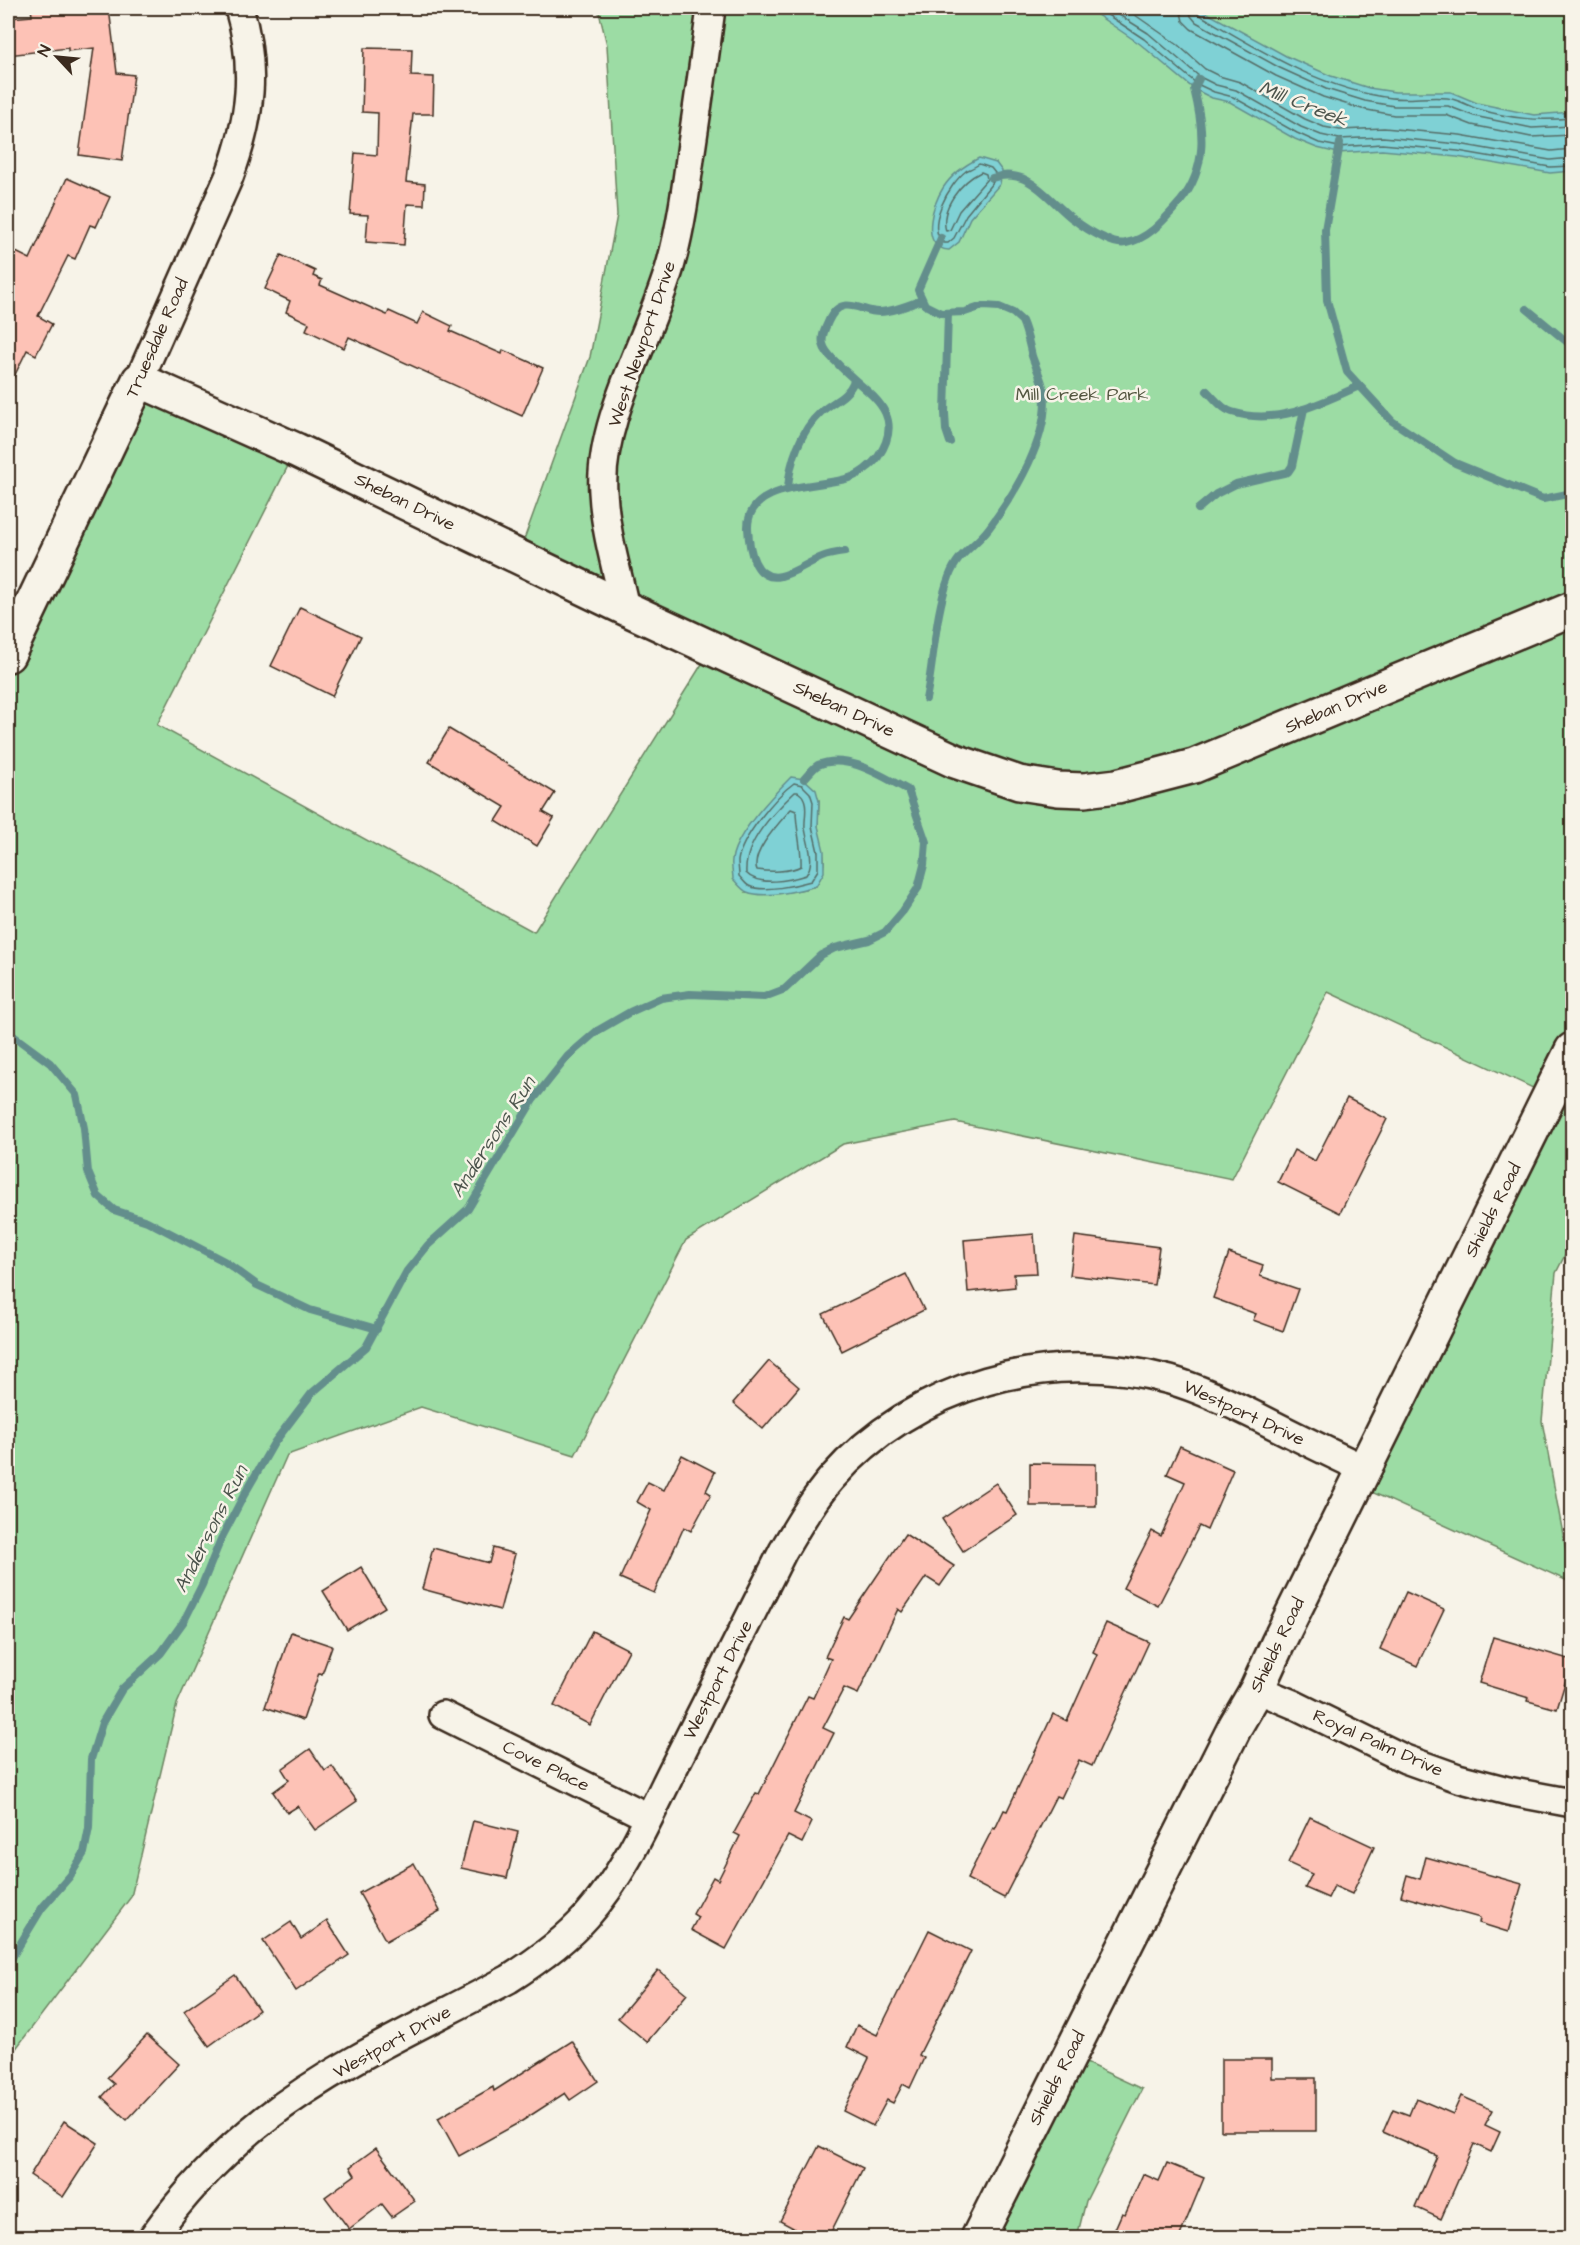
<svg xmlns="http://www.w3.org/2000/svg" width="1580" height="2245" viewBox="0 0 1580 2245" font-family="'Architects Daughter',sans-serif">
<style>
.green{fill:#9cdca4;stroke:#6c8361;stroke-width:1.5;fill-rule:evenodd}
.water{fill:#7fd1d5;stroke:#648e8c;stroke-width:1.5}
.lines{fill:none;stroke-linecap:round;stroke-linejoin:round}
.shore{stroke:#566d67;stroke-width:1.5}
.stream{stroke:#648e8c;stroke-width:8}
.building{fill:#fdc2b6;stroke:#3b2a1e;stroke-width:1.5}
.street-casing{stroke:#3b2a1e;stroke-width:32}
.secondary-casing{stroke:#3b2a1e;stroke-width:38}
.street{stroke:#f7f3e8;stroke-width:27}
.secondary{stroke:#f7f3e8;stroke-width:33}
.labels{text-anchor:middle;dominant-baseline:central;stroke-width:5;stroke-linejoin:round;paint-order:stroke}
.street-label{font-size:18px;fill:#3b2a1e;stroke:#f7f3e8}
.park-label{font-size:18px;fill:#535640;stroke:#f7f3e8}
.water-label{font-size:20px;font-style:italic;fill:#4c544c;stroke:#f7f3e8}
</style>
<rect width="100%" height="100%" fill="#f7f3e8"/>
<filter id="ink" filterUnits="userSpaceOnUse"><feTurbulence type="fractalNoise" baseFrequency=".0167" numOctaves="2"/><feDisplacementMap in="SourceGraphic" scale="12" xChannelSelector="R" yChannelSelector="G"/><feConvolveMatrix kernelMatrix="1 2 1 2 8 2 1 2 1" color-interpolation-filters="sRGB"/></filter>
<g filter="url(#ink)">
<!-- green -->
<g class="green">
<path d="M598,8H1572V1241L1556,1273L1542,1421L1572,1583L1356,1485L1550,1096L1328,992L1232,1179L955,1122L843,1144L686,1240L575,1455L421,1407L287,1455L177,1704L131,1897L8,2059V655L139,380L296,450L157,725L534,932L712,648L518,556L590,357L617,215L607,45ZM819,801C819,809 818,818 818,826C821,852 831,860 816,886C792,893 770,895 746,892Z"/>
<path d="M1069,2055L1142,2089L1086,2201L1077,2237L978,2238Z"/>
</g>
<!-- water -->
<g class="water">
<path d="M1087,8H1198L1286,56L1331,76L1369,88L1395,92H1451L1477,103L1534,115L1572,112V171L1550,173L1457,157L1382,150L1338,153L1317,148L1295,139L1230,102L1212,98L1194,89L1140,44Z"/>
<path d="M979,158L996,163L1002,171L1000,184L970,218L959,242L949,250C919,248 932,205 943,188C952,174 965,165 979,158Z"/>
<path d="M791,777L804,779L816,790L819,801L818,826L824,851V872L816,886C798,891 765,899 747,892C742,890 737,883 733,879C733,873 731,866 732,860C735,834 773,795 791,777Z"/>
</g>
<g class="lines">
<!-- shore -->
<g class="shore">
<path d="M1097,8L1144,39L1197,84L1214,92L1233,97L1297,133L1319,143L1339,147L1382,144L1458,151L1550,167L1572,166"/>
<path d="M1108,8L1148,33L1200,77L1216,85L1236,90L1301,127L1321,135L1339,139L1383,137L1459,144L1550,160L1572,158"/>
<path d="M1125,8L1178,45L1205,69L1219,76L1240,82L1305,119L1324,127L1340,130L1384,128L1460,135L1551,151L1572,149"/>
<path d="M1180,8L1183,21L1191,29L1276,76L1323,97L1362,109L1394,115H1446L1472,125L1531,137L1572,135"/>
<path d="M1189,8L1191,16L1196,22L1280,68L1326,89L1365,101L1394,106H1448L1474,116L1532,128L1572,126"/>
<path d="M1196,8L1200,15C1259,50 1323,90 1392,98C1410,100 1429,96 1447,98C1458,99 1468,106 1478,109C1511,119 1538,121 1572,118"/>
<path d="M979,164L991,168L995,173L993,182L966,215L954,238L948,243H944C924,227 950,183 966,171C970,169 975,167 979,164Z"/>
<path d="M981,172L986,174L987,179L959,211L950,230L946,231C939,208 962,181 981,172Z"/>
<path d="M794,783L802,785L810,793L813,802L812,826L818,852V870L811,881C797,885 763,893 749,886C746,885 742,879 739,876C739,871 738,866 738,861C741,838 776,796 794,783Z"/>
<path d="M795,792H798C801,794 803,796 804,799C808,808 804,819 805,828C807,843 816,861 806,875C790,880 759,887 746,873C744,842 774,812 795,792Z"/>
<path d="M791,809L796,811C796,829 802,848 801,866C789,872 770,872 757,870C750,853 780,822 791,809Z"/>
</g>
<!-- stream -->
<g class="stream">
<path d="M1340,143L1325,230L1327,300L1347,372L1392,421L1455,463L1543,499L1572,493"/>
<path d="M992,178C1029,166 1048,200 1073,219C1083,227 1093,233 1104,238C1110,241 1120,245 1126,243C1149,239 1165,219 1180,202C1208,168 1204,129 1194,89L1199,79"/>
<path d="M1527,309L1572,346"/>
<path d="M948,313L945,413L946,430L950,442"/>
<path d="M1207,391C1214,398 1222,409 1232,412C1276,426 1320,404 1359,386"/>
<path d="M788,488C790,462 800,431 821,412C833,401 847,398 854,381"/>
<path d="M1198,509L1216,494L1236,484L1288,472L1292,466L1304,409"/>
<path d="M845,552C837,553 829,554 822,557C809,562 795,573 781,576C754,582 749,548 748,528C747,482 819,488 849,478C859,475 872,465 878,457C910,410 863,392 836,362C830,356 825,352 823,344C821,336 825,329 828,322C841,292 860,312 879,312C893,312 909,305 922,300"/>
<path d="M926,699C934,661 935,613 949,577C958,552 975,547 989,528C1014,495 1051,435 1044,391C1042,379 1036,368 1032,356C1029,344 1027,332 1022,321L1013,313L999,307L983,306L965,312L941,313L925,305L918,290L941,238"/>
<path d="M8,1032L50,1063L77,1095L84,1128L88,1172L98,1196L114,1210L147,1221L224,1261L257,1285L310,1310L377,1329"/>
<path d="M8,1964L42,1908L70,1876L84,1853L89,1828L91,1759L102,1723L122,1689L161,1653L184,1621L202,1585L221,1539L244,1495L274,1443L312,1393L366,1347L407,1271L428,1245L468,1209L533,1100L568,1056L597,1031L630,1012L661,998L690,994L764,997L785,989L821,955L835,948L869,940L885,932L903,911L918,888L924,865L926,842L908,790C883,777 848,752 818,765C813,768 809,774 804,779"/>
</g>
</g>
<!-- building -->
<g class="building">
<path d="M31,8H109L117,73L134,75L122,161L79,155L94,48L68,51V48L8,55V18L32,16Z"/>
<path d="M364,48L412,49L411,76L434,77L433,114H413L406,182L425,184L424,205L407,204L404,245L366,242L368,215L350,214L355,153L377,155L378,113L362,112Z"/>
<path d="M67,178L110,197L96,227L90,225L75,259L68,256L38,316L52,324L36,355L27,350L8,389V263L14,251L30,259Z"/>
<path d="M281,255L315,271L313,276L322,280L320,285L387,315L389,311L417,324L423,312L452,326L450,331L502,354L503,350L543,368L522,416L349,337L344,348L306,330L309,323L286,312L290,301L265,289Z"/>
<path d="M300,607L361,636L332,696L271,666Z"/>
<path d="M449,729L555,793L543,812L554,818L537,846L496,821L505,807L429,762Z"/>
<path d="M1347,1098L1387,1119L1340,1213L1278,1182L1294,1150L1315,1161Z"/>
<path d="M1034,1234L1037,1273L1014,1274L1015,1287L968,1292L964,1240Z"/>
<path d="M1075,1236L1159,1247L1154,1285L1070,1275Z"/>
<path d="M1229,1253L1263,1265L1260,1276L1298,1289L1283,1331L1253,1320L1256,1314L1213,1298Z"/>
<path d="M906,1274L924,1310L842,1351L823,1314Z"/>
<path d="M769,1361L799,1387L763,1429L733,1403Z"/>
<path d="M1180,1446L1233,1470L1207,1530L1199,1526L1158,1606L1123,1588L1152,1531L1161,1536L1185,1482L1167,1474Z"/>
<path d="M682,1455L715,1472L706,1491L711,1494L691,1531L684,1527L654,1593L620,1578L651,1510L637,1502L648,1482L664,1490Z"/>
<path d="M1030,1463L1096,1464V1506H1030Z"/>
<path d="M996,1483L1017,1515L963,1551L942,1519Z"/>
<path d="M905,1534L954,1566L940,1586L926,1577L902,1612L898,1609L858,1694L844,1688L823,1728L834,1733L794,1813L812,1822L802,1843L788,1836L726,1949L691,1930L698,1917L693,1914L713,1877L718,1880L740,1836L734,1833L756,1793L759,1794L808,1696L813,1698L831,1659L825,1657L844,1617L848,1619Z"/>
<path d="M433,1548L489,1563L493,1548L515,1554L500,1610L422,1589Z"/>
<path d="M361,1567L385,1607L347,1630L323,1591Z"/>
<path d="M1406,1592L1444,1609L1417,1666L1380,1649Z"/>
<path d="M1106,1623L1149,1642L1092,1766L1079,1760L1061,1798L1056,1796L1004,1898L967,1879L993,1828L995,1829L1004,1810L1007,1811L1053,1714L1067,1721L1097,1654L1093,1652Z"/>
<path d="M592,1631L629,1650L590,1725L554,1706Z"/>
<path d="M291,1632L332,1646L322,1674L319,1673L303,1720L265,1707Z"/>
<path d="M1493,1637L1572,1660L1557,1709L1528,1701L1529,1698L1479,1683Z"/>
<path d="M310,1749L325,1771L332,1766L357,1801L315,1830L298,1806L287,1813L273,1792L289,1780L282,1769Z"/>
<path d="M1310,1817L1374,1847L1352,1894L1334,1886L1328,1898L1305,1888L1312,1874L1288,1863Z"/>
<path d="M473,1821L518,1832L507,1878L461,1868Z"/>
<path d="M1426,1857L1522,1884L1508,1932L1479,1923L1480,1918L1401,1896L1407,1875L1420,1879Z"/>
<path d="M414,1863L440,1911L386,1941L359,1893Z"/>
<path d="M327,1921L349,1955L296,1991L263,1941L291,1922L301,1939Z"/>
<path d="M929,1930L971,1951L919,2055L924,2058L910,2088L903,2084L893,2103L887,2100L873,2126L843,2111L869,2058L847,2047L857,2025L877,2035Z"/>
<path d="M658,1970L687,1994L647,2042L618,2018Z"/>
<path d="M235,1975L259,2010L209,2046L184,2011Z"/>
<path d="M147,2035L179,2064L127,2120L102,2097L114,2084L107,2078Z"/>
<path d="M572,2041L598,2081L570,2100L565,2093L522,2121L459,2156L438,2118L493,2087L494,2091Z"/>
<path d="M1221,2059H1272V2078H1316V2131H1221Z"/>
<path d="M1461,2096L1493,2110L1485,2125L1500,2132L1491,2152L1474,2144L1441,2219L1415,2207L1437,2156L1383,2132L1393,2109L1409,2115L1416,2098L1453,2114Z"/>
<path d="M64,2121L98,2143L63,2197L30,2175Z"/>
<path d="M819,2146L863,2168L828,2238H812L780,2221Z"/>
<path d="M376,2148L415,2201L392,2217L382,2204L349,2229L325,2197L355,2175L350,2167Z"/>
<path d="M1167,2163L1204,2178L1179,2238H1111L1122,2213L1125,2214L1143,2174L1159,2181Z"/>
</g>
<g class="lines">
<defs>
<g id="street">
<path d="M139,380L229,177C251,118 257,68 239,8"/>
<path d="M625,608C617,570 605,531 603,492C598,420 652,333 671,263C681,227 686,189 691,151C698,103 705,56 711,8"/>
<path d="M1257,1689L1295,1705L1405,1759L1458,1778L1508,1791L1572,1803"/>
<path d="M443,1715L648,1817"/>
<path d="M152,2238C184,2193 222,2153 265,2119C338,2062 427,2023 509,1979C537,1961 565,1941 587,1916C624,1874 647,1821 672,1771C709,1698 746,1624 783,1551C798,1526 812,1501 831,1479C914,1384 1049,1346 1170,1380C1201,1389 1229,1403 1258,1417C1293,1435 1328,1452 1364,1469"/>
</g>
<g id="secondary">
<path d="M8,655L139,380L296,450L625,608L955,761L1019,783L1058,789L1084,790L1117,786L1194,766L1572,609"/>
<path d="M978,2238L1236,1725L1257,1689L1278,1643L1572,1050"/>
</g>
</defs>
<!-- street casing -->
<use href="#street" class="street-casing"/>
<!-- secondary casing -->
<use href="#secondary" class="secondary-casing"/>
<!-- street -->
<use href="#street" class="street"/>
<!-- secondary -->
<use href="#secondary" class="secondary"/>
</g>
</g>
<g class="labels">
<!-- street labels -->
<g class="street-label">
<text transform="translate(157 338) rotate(-66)">Truesdale Road</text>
<text transform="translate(642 344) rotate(-71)">West Newport Drive</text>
<text transform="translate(405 502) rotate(26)">Sheban Drive</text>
<text transform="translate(1336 707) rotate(-23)">Sheban Drive</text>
<text transform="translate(844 709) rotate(25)">Sheban Drive</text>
<text transform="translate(1493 1210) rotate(-63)">Shields Road</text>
<text transform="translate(1244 1413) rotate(25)">Westport Drive</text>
<text transform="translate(1277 1645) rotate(-64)">Shields Road</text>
<text transform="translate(718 1680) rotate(-63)">Westport Drive</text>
<text transform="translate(1378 1743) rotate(24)">Royal Palm Drive</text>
<text transform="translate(546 1766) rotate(26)">Cove Place</text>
<text transform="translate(392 2042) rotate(-29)">Westport Drive</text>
<text transform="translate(1057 2078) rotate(-63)">Shields Road</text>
</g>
<!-- park labels -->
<g class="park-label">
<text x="1082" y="394">Mill Creek Park</text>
</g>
<!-- water labels -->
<g class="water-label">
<text transform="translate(1303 104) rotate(22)">Mill Creek</text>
<text transform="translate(493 1137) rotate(-57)">Andersons Run</text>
<text transform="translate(211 1529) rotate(-63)">Andersons Run</text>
</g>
</g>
<!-- margin -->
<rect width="1580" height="2245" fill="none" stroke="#f7f3e8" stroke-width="30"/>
<rect x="15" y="15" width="1550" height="2215" fill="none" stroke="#3b2a1e" stroke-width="2" filter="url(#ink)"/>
<!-- north arrow -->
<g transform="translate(57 57) rotate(296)" stroke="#f7f3e8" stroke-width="4.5" paint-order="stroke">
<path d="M0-4.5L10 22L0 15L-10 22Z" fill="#3b2a1e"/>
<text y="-9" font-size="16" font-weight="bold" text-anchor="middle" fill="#3b2a1e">N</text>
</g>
</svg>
